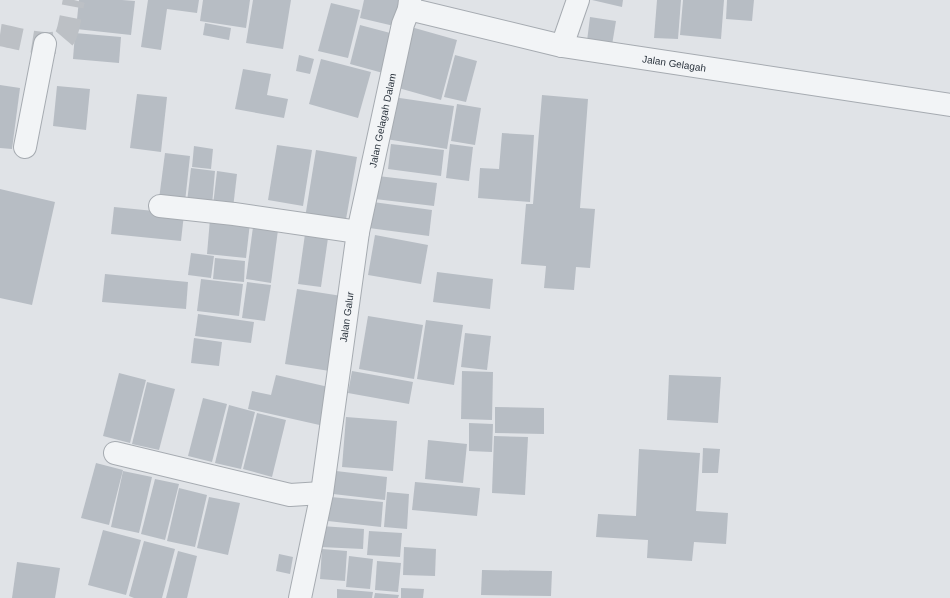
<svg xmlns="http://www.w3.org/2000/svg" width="950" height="598" viewBox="0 0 950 598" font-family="Helvetica,sans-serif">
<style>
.building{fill:#b7bdc4}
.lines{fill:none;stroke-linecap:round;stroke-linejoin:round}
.minor-tunnel{stroke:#bcc0c5;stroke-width:22;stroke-dasharray:22 11;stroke-linecap:butt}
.minor-casing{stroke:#a6abb1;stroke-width:24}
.minor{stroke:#f2f4f6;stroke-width:22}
.labels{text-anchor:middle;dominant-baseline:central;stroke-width:3;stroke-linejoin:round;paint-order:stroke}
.street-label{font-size:10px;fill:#2a333d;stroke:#eff2f5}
</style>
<rect width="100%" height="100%" fill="#e0e3e7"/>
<!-- building -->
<g class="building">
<path d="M79,0H122L135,1L131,35L76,29Z"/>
<path d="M148,0H199L197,13L167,9L161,50L141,47Z"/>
<path d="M203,0H250L246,28L200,21Z"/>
<path d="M253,0H291L283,49L246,43Z"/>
<path d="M364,0H400L394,26L360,18Z"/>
<path d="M592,0H623L622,7Z"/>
<path d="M657,0H681L678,39L654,38Z"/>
<path d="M683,0H724L721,39L680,35Z"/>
<path d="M727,0H754L752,21L726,19Z"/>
<path d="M331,3L360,10L348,58L318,51Z"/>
<path d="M590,17L616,21L612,45L587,41Z"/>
<path d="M205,23L231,28L229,40L203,35Z"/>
<path d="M360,25L394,34L383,73L350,64Z"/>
<path d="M411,27L457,40L441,100L395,87Z"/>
<path d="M75,33L121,37L119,63L73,59Z"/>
<path d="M299,55L314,59L310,74L296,71Z"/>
<path d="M455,55L477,61L466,102L444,97Z"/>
<path d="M321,59L371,72L358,118L309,104Z"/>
<path d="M243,69L271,74L267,95L288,99L284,118L235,109Z"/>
<path d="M0,85L20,88L12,149L0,148Z"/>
<path d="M57,86L90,89L86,130L53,126Z"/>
<path d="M137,94L167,97L161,152L130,148Z"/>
<path d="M542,95L588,99L580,208L595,209L590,268L576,267L574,290L544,288L546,266L521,264L526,204H533Z"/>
<path d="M393,97L454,106L447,149L386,139Z"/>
<path d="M457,104L481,108L475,145L451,141Z"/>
<path d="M502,133L534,135L530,202L478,198L480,168L499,169Z"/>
<path d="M391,144L444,150L441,176L388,169Z"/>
<path d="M450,144L473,147L469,181L446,178Z"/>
<path d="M277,145L312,150L303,206L268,200Z"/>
<path d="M194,146L213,149L211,169L192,167Z"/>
<path d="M316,150L357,157L345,225L305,218Z"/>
<path d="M165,153L190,156L185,202L159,199Z"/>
<path d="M191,168L215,171L212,205L187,202Z"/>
<path d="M217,171L237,174L233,208L213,205Z"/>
<path d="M378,176L437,183L434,206L375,199Z"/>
<path d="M0,189L55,202L32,305L0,298Z"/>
<path d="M373,202L432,210L429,236L369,228Z"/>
<path d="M114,207L184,214L181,241L111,234Z"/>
<path d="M210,219L250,223L246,258L207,254Z"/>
<path d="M253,227L278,230L271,283L246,279Z"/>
<path d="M305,234L328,238L321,287L298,284Z"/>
<path d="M375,235L428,245L421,284L368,275Z"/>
<path d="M191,253L214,256L211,278L188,275Z"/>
<path d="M215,258L245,261L244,282L213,279Z"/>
<path d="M437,272L493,279L490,309L433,302Z"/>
<path d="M105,274L188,282L186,309L102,302Z"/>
<path d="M201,279L243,284L239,316L197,311Z"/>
<path d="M247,282L271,285L265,321L242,318Z"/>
<path d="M297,289L348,297L336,372L285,364Z"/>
<path d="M198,314L254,322L251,343L195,336Z"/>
<path d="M368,316L423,325L414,379L359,369Z"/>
<path d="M426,320L463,325L454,385L417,379Z"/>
<path d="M465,333L491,336L487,370L461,367Z"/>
<path d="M194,338L222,342L219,366L191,363Z"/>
<path d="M352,371L413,382L409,404L348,393Z"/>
<path d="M462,371L493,372L492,420L461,419Z"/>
<path d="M119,373L146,380L130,443L103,436Z"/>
<path d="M276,375L333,388L324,426L248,409L252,391L271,395Z"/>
<path d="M669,375L721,377L718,423L667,420Z"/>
<path d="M147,382L175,389L159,450L132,444Z"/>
<path d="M203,398L227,404L212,462L188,456Z"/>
<path d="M229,405L255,412L241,469L215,463Z"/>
<path d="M495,407L544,408V434L495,433Z"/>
<path d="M257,413L286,420L272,477L243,469Z"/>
<path d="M346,417L397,421L393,471L342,467Z"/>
<path d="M469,423L493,424L492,452L469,451Z"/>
<path d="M494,436L528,437L525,495L492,493Z"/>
<path d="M428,440L467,444L463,483L425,479Z"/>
<path d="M703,448L720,449L718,473H702Z"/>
<path d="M639,449L700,453L696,511L728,513L726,544L694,542L692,561L647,558L648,540L596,537L598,514L636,516Z"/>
<path d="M96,463L123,470L109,525L81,518Z"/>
<path d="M123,471L152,477L139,533L111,527Z"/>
<path d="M336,471L387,477L385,500L333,494Z"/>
<path d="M155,479L179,484L165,540L141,534Z"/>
<path d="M415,482L480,488L477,516L412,510Z"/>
<path d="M179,488L207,495L195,547L167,541Z"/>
<path d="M387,492L409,494L407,529L384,527Z"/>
<path d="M209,497L240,503L228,555L197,548Z"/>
<path d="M331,497L383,502L381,527L328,521Z"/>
<path d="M321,526L364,529L363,549L320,547Z"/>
<path d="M103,530L141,540L126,595L88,585Z"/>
<path d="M369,531L402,533L400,557L367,555Z"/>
<path d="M144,541L175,549L162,598H134L129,596Z"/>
<path d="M404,547L436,549L435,576L403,575Z"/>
<path d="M322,549L347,551L345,581L320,579Z"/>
<path d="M178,551L197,556L187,598H166Z"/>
<path d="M279,554L293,557L290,574L276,571Z"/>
<path d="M349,556L373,559L370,589L346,587Z"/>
<path d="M377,561L401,563L398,592L375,590Z"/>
<path d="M17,562L60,568L55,598H12Z"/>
<path d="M482,570L552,571L551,596L481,595Z"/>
<path d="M401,588L424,589L423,598H401Z"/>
<path d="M337,589L373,592L372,598H337Z"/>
<path d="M375,593L399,595L398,598H374Z"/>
</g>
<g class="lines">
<!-- minor-tunnel -->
<path class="minor-tunnel" d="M0,35C14,37 57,51 65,37C69,31 72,8 74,0"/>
<defs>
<g id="minor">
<path id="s1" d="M410,0L409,9L562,46L950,105"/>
<path d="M562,46L578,0"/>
<path d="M25,147L45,44"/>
<path d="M160,206L234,214L358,232"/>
<path d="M115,453L290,495L322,493"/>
<path id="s2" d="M300,598L322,493L358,232L403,24L409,9"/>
</g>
</defs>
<!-- minor casing -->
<use href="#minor" class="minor-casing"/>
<!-- minor -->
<use href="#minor" class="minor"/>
</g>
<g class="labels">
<!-- street labels -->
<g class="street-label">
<text stroke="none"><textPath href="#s1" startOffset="280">Jalan Gelagah</textPath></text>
<text stroke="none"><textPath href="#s2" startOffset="485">Jalan Gelagah Dalam</textPath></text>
<text stroke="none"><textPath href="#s2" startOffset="285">Jalan Galur</textPath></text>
</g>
</g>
</svg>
